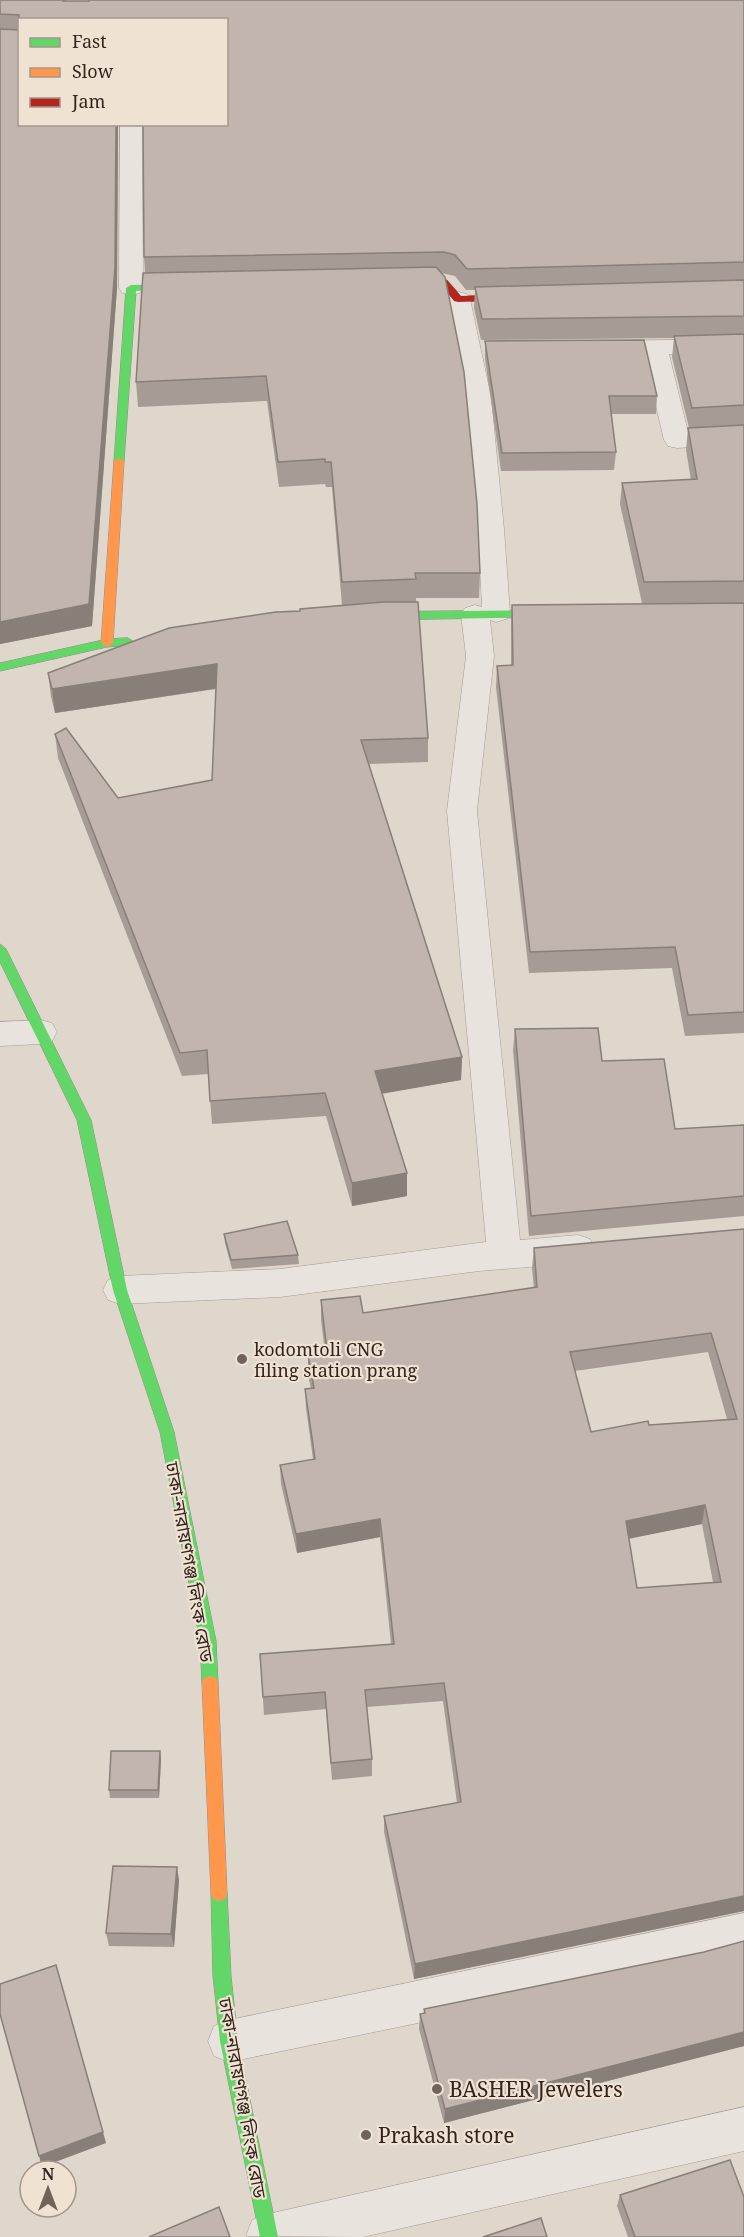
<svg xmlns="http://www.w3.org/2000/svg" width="744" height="2237" viewBox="0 0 744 2237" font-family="'Noto Serif','Noto Sans Bengali',serif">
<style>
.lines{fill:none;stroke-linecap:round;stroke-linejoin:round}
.street-casing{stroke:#a59c95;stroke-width:1}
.fast-casing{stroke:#948c85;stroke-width:1}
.slow-casing{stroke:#948c85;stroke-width:1}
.jam-casing{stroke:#948c85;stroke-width:1}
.street{fill:#e8e3dd;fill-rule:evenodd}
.fast{fill:#63d668;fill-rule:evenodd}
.slow{fill:#ff974d;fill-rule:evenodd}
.jam{fill:#b3261e;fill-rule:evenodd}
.wall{fill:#a79c95;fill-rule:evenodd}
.shaded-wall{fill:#887f79}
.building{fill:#c2b5ad;stroke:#887f79;stroke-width:1.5;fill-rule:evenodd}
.poi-dot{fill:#6f635c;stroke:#f0e2d2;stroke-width:2}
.labels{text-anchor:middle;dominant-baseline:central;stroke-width:4.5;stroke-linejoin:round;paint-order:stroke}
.poi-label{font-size:18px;fill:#32251f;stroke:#f0e2d2;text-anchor:start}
.street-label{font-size:18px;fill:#32251f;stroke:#f0e2d2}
.near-poi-label{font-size:21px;fill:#32251f;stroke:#f0e2d2;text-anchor:start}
</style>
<rect width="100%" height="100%" fill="#dfd6cc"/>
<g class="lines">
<defs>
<g id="street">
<path d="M120,124H142L143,288L140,293L131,295L122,293L119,288Z"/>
<path d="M458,292L467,294L470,299L491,397L504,529L510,613L506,619L496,622L490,620L494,656L477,811L520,1240L578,1235L590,1239L595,1249L590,1259L578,1263L479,1271L280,1297L120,1304L108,1300L103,1290L108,1280L120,1276L280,1269L486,1242L447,811L466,656L461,614L465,608L475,605L482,607L478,529L465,397L446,299L449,294Z"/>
<path d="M744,339V353L669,354L688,432L744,428V444L677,448L668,446L664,440L644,355H602L593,353L590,348L593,343L602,341Z"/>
<path d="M41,1020L52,1023L57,1032L52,1041L41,1044L0,1046V1022Z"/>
<path d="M744,1913V1953L699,1965L229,2062L214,2056L208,2041L214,2026L229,2020Z"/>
<path d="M744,2107V2151L363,2237L246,2236L252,2220L268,2214Z"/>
</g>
<g id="fast">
<path d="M188,284L193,287L191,289L136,291L124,461L123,463H115L114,461L126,288L131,285Z"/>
<path d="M555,610L561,614L559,617L375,620L369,616L375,612Z"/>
<path d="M128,638L134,642L132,645L107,647L0,671V663L107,639Z"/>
<path d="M0,944L6,949L91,1120L127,1290L174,1432L216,1641L218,1683L216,1688L210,1690L204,1688L202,1683L200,1641L160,1432L113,1290L77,1120L0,962Z"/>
<path d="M219,1885L225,1887L227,1893L231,1976L238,2041L278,2237H260L220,2041L213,1976L211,1893L213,1887Z"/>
</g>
<g id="slow">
<path d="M119,458L124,461L113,643L107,647L101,643L114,461Z"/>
<path d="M210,1676L216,1678L218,1683L227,1893L225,1899L219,1901L213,1899L211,1893L202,1683L204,1678Z"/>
</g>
<path id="jam" d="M444,279L447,280L461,296L519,294L524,297L519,300L458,302L454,301L441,285L404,286L399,283L404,280Z"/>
</defs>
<!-- street casing -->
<use href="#street" class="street-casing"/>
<!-- fast casing -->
<use href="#fast" class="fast-casing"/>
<!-- slow casing -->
<use href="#slow" class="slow-casing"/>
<!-- jam casing -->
<use href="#jam" class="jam-casing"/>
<!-- street -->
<use href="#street" class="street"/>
<!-- fast -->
<use href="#fast" class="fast"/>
<!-- slow -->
<use href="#slow" class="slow"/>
<!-- jam -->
<use href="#jam" class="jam"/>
</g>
<!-- wall -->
<g class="wall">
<path d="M0,0H66V1L744,0V603H642L620,504L622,483L691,480L686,450L688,428H689L672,357L674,338L481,340L474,308L475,290H466L455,276L441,273L480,573L479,598H416L428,738V762L369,764L462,1057L461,1080L382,1093L407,1196L352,1206L326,1116L212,1124L208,1074L182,1076L58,758L55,734L118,798L212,780L216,689L55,713L51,697L48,673L300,611L342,605L332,487H326L325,484L279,487L267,401L138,407L136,382L145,272L144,257L226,20L20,124H118L117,288L92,626L0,644Z"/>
<path d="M485,341L657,396L656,414H611L616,452L614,470L501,471L485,359Z"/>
<path d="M744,603V1033L685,1036L672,968L529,973L496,687L497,666L511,665V626L512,605Z"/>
<path d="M515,1029L602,1061L675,1129L744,1125V1216L529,1236L513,1050Z"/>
<path d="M744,1229V1911L414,1979L384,1832V1816L457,1803L443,1701L367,1707L372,1759V1776L332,1780L326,1709L264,1715L260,1654L391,1644L380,1537L297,1553L281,1484L280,1465L313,1459L306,1408L305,1389H311L308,1374V1355L325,1352L321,1320V1300L363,1313L534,1288L532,1268L534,1248ZM708,1352L727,1419L591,1432L575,1371ZM702,1524L713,1582L637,1588L629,1538Z"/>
<path d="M224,1234L298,1255L299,1264L232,1269L225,1243Z"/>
<path d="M160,1751L161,1759L159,1798H110L109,1790Z"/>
<path d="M179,1880L174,1947L109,1946L106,1933Z"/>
<path d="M744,1941V2046L444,2123L419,2029L420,2014L424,2013V2009L704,1952Z"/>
<path d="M620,2195L744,2237H628L617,2206Z"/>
</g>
<!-- shaded-wall -->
<g class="shaded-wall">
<path d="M116,124H118L117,288L92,626L0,644V622Z"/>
<path d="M217,664L219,688L55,713L52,689Z"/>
<path d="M462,1057L461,1080L375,1095V1071Z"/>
<path d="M407,1173V1196L352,1206V1183Z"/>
<path d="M705,1505L702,1524L623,1540L626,1521Z"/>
<path d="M380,1519V1537L297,1553L296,1534Z"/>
<path d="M160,1751L161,1759L159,1798L158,1790Z"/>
<path d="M177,1867L179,1880L174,1947L171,1934Z"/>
<path d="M744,1896V1911L414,1979L415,1964Z"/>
<path d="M744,2032V2046L444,2123L445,2109Z"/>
<path d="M103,2132L106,2143L42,2167L39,2156Z"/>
</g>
<!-- building -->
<g class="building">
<path d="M0,0H63V1H89V0H744V262L467,269L455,255L444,252L144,257L143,124H226V20H20V124H116L115,267L89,604L0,622V29L19,30V15L0,14Z"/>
<path d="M436,267L445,277L464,372L477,504L480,573H415L416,579L342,582L331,462H325V459L278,462L266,376L136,382L143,273Z"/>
<path d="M744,280V316L482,319L475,287Z"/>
<path d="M744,334V405L692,408L674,336Z"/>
<path d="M644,340L657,396H609L616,452L502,453L485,341Z"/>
<path d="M744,425V581L644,582L622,483L697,479L688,428Z"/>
<path d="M383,602H418L428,738L361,740L462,1057L375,1071L407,1173L352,1183L325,1093L210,1101L207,1050L180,1053L55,734L66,728L118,798L212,780L217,664L52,689L48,673L169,628L276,612L300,611V609Z"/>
<path d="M744,603V1012L688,1015L675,947L530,952L497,666L513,665L512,605Z"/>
<path d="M598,1028L602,1061L664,1059L675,1129L744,1125V1196L531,1216L515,1029Z"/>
<path d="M287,1221L298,1255L231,1260L224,1234Z"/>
<path d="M744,1229V1896L415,1964L384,1816L461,1802L444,1683L365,1690L372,1759L331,1763L325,1692L263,1697L260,1654L394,1644L380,1519L296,1534L280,1465L315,1459L305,1389L314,1388L308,1355L327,1351L321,1300L360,1296L363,1313L537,1287L534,1248ZM711,1333L737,1419L649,1425L648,1421L591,1432L570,1352ZM705,1505L721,1582L637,1588L626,1521Z"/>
<path d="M111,1751H160L158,1790H109Z"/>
<path d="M113,1866L177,1867L171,1934L106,1933Z"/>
<path d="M744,1941V2032L445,2109L420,2014L425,2013L424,2009L704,1952Z"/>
<path d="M56,1965L103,2132L39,2156L0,2014V1984Z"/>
<path d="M730,2160L744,2197V2237H635L620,2195Z"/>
<path d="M219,2207L230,2237H149Z"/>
<path d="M541,2218L547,2237H483Z"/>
</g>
<!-- markers -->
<g class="poi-dot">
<circle cx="242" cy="1359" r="6"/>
<circle cx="437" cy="2089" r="6"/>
<circle cx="366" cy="2135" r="6"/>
</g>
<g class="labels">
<!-- poi labels -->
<g class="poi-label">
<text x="254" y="1349">kodomtoli CNG<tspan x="254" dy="21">filing station prang</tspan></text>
</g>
<!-- street labels -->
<g class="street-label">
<text transform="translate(190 1562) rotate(80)">ঢাকা-নারায়ণগঞ্জ লিংক রোড</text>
<text transform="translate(243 2098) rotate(80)">ঢাকা-নারায়ণগঞ্জ লিংক রোড</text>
</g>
<!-- near-poi labels -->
<g class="near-poi-label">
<text x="449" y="2089">BASHER Jewelers</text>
<text x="378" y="2135">Prakash store</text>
</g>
</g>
<!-- legend -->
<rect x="18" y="18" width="210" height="108" fill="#f0e2d2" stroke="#a4968a" stroke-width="1.5"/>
<rect x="30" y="38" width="30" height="9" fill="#63d668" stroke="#a4968a" stroke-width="1.5"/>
<text x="72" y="48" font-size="18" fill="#32251f">Fast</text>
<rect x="30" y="68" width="30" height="9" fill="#ff974d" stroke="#a4968a" stroke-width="1.5"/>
<text x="72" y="78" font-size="18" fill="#32251f">Slow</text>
<rect x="30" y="98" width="30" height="9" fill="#b3261e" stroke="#a4968a" stroke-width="1.5"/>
<text x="72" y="108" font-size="18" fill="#32251f">Jam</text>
<!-- north arrow -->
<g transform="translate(48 2189)"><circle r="28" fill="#f0e2d2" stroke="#a4968a" stroke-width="1.5"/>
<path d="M0-4.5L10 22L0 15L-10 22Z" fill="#6f635c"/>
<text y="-9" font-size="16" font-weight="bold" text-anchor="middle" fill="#32251f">N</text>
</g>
</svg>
